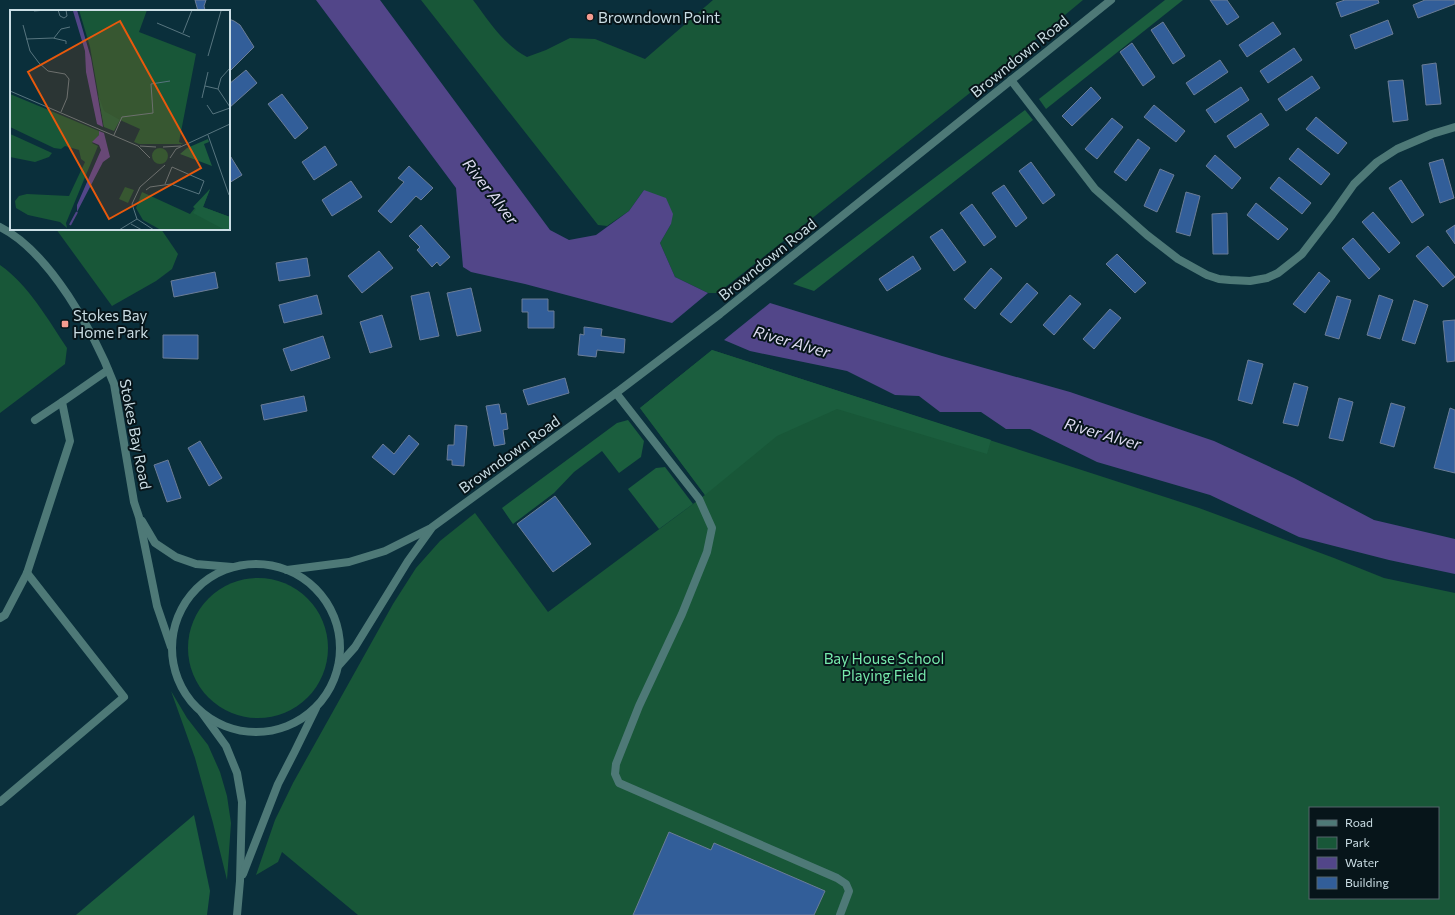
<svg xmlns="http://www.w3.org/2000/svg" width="1455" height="915" viewBox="0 0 1455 915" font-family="Commissioner,sans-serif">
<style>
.green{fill:#185738;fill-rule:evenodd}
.forest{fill:#1b5e3e}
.water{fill:#524689}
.building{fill:#325e99;stroke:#6b7d97}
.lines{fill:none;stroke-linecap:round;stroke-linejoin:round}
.service{stroke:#4e7977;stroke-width:8}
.minor{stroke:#4e7977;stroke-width:8}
.tertiary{stroke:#4e7977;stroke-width:8}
.poi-dot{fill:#f59c90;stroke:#07151a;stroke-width:1.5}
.labels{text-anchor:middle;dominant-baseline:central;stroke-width:4;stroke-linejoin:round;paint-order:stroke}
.poi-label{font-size:15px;fill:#cbdee5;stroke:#07151a;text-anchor:start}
.street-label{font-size:15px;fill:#cbdee5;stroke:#07151a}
.park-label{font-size:15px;fill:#77eaac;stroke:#07151a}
.water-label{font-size:16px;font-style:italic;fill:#dddbf0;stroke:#07151a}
.inset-river{fill:none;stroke:#524689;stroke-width:2}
.inset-road{fill:none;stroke:#57757f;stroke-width:1}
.view{fill:#e8590c;fill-opacity:0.15;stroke:#e8590c;stroke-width:2}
.inset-edge{fill:none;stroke:#cbdee5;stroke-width:2}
</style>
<rect width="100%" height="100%" fill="#0a2f3b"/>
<!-- green -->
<g class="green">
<path d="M421,0H473C489,21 503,44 527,57L546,50L570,38L595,39L645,59L713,0H1083L1000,69L718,293H708L675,277L660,243L671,224L644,190L629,211L607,226L598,225Z"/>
<path d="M56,229H161L178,254L172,269L156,281L112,306Z"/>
<path d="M0,265C28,284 49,321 67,348L65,364L0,413Z"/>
<path d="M712,350L1199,508L1334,558L1384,578L1455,593V915H358L282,852L278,862L256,875L275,820L293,783L393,604L416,568L440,541L475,513L548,612L705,495L640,408ZM1310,808H1438V898H1310Z"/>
<circle cx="258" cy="648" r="70"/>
<path d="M171,691L187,718L208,745L220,772L227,796L231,823L227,880L213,823L195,758Z"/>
</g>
<!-- forest -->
<g class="forest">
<path d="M1165,0H1183L1046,109L1039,99Z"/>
<path d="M1025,110L1033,120L814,291L793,284Z"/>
<path d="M712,350L991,440L987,454L837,409L777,436L705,495L640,408Z"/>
<path d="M628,420L644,441L641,457L619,473L602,451L574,472L554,493L513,524L502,508L617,423Z"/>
<path d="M665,467L693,504L659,529L628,489L656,468Z"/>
<path d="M194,815L210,891L207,915H76Z"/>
</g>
<!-- water -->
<g class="water">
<path d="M316,0H380L550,230L569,240L596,235L629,211L644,190L666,198L673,214L671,224L660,243L675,277L708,293L672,323L525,284L471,272L463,267L456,188Z"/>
<path d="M770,303L942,356L1070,392L1214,441L1294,478L1374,520L1455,539V574L1389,560L1299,537L1210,495L1097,462L1030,429H1006L981,412H940L919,396L895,395L847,371L750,351L724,340Z"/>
</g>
<!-- building -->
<g class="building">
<path d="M195,0H206L204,6L205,10L198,11Z"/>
<path d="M1210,0H1227L1239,17L1227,25Z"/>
<path d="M1345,0H1378L1379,3L1341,17L1336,3Z"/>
<path d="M1425,0H1455V4L1418,18L1413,5Z"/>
<path d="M229,19L234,21L240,25L254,47L231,70L229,69L230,41L229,39Z"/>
<path d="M1388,20L1393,34L1355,49L1350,35Z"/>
<path d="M1163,22L1185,56L1173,64L1151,30Z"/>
<path d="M1273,22L1281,34L1247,57L1239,45Z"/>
<path d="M1132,43L1155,77L1143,86L1120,52Z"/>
<path d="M1294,48L1302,60L1268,83L1260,71Z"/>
<path d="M1220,60L1228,72L1194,95L1186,83Z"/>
<path d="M1436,63L1441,104L1426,105L1422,65Z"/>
<path d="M246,70L257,83L229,108V84Z"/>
<path d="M1312,76L1320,88L1286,111L1278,99Z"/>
<path d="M1403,80L1408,120L1393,122L1388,81Z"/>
<path d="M1091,87L1101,98L1072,126L1062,116Z"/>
<path d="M1241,87L1249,100L1215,123L1206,110Z"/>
<path d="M282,94L308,128L295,139L268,104Z"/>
<path d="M1154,105L1185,131L1176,142L1144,117Z"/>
<path d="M1261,113L1269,125L1235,148L1227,136Z"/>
<path d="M1316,117L1347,143L1338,154L1306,129Z"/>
<path d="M1112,118L1123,127L1097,159L1085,149Z"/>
<path d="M1138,139L1150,148L1126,181L1114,172Z"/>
<path d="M325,146L337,165L314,180L302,162Z"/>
<path d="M1298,148L1330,174L1321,185L1289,159Z"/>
<path d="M229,154L242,175L229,183Z"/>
<path d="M1215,155L1241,178L1232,189L1206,166Z"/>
<path d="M1443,159L1454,198L1440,203L1429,163Z"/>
<path d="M1031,162L1055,195L1043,204L1019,171Z"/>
<path d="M409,166L433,188L421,200L416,196L391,223L378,211L404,182L398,178Z"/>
<path d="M1160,169L1174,175L1157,212L1144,206Z"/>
<path d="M1279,177L1311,203L1302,214L1270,188Z"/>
<path d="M1401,180L1424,215L1412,223L1389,188Z"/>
<path d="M351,181L362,197L332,216L322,200Z"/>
<path d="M1004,185L1027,218L1016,227L992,193Z"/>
<path d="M1186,192L1200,196L1190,236L1176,232Z"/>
<path d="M1256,203L1288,229L1278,240L1247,215Z"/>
<path d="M972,204L996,237L984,246L960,213Z"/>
<path d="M1373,212L1400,243L1389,253L1362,222Z"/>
<path d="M1227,213L1228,254H1213L1212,214Z"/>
<path d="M421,225L450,257L440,266L437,262L432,267L417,250L420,247L409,236Z"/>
<path d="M1455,225V244L1446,231Z"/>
<path d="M942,229L966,262L954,271L930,237Z"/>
<path d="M1353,238L1380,269L1369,279L1342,248Z"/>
<path d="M1428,246L1455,277L1443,287L1416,256Z"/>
<path d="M379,251L393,268L362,293L348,276Z"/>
<path d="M1117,254L1146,283L1135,293L1106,264Z"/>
<path d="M913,256L921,269L887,291L879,279Z"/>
<path d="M307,258L310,276L279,281L276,263Z"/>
<path d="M991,268L1002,278L975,309L964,299Z"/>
<path d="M215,272L218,288L174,297L171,281Z"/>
<path d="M1319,272L1330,281L1305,313L1293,304Z"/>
<path d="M1027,283L1038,293L1011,323L1000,314Z"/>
<path d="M471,288L481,331L457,336L447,293Z"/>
<path d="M429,292L439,336L420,340L411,296Z"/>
<path d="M317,295L322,314L284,323L279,305Z"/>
<path d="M1070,295L1081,304L1054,335L1043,325Z"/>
<path d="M1379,295L1393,300L1380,339L1367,335Z"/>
<path d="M1337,296L1351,300L1339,339L1325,335Z"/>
<path d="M522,299H548V311H554V328H528V312H522Z"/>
<path d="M1414,300L1428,305L1415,344L1402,340Z"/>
<path d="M1110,309L1121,318L1094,349L1083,339Z"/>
<path d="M382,315L392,347L370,353L360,322Z"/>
<path d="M1455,320V361L1447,362L1443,321Z"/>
<path d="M584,327L602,329L601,336L625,339L624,353L597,350L596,357L578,355L580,334L584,335Z"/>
<path d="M163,335H198V359L163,358Z"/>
<path d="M323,336L330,358L291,371L283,349Z"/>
<path d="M1248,360L1263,364L1252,404L1238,400Z"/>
<path d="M565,378L569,393L528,405L523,390Z"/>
<path d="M1294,383L1308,387L1298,426L1283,423Z"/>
<path d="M304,396L307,411L264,420L261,405Z"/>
<path d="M1339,398L1353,402L1343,441L1329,438Z"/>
<path d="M1391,403L1405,407L1394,447L1380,443Z"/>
<path d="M499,404L501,414L506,413L508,429L503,430L505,444L494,446L486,406Z"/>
<path d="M1450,408L1455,410V473L1434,468Z"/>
<path d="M455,425L467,426L464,466L452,465V460H447L448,445H454Z"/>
<path d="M409,435L419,444L394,475L372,457L383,444L394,454Z"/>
<path d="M200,441L222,478L209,486L188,448Z"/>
<path d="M168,460L181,498L167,502L154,465Z"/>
<path d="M555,496L591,544L553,572L517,524Z"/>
<path d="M669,832L711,850L714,843L825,891L814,915H633Z"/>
</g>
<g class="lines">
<!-- service -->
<g class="service">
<path d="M1011,80L1095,189L1147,235L1178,259L1207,275L1219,279L1230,280L1250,281L1267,278L1278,273L1302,254L1332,215L1354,184L1377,162L1397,149L1432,134L1455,127"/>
<path d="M616,393L699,499L712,528L707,552L682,614L639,706L616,764L615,774L619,783L837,878L846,884L849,891L840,915"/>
<path d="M35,420L62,402"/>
</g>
<!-- minor -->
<g class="minor">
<path d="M0,618L5,615L27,573L70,441L62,402L108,370"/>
<path d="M202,713L226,746L237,773L242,802L240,881L237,915"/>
<path d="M0,802L124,697L27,573"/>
<path d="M243,874L278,784L295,751L316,708"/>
</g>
<!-- tertiary -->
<g class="tertiary">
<path d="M0,227C49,251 95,334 114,384L134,502L139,517L157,606L171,647"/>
<path d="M142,521L155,543L176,557L196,564L232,567"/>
<circle cx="256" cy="648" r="84"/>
<path d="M287,570L349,562L385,551L431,528L616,393L720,314L1111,0"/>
<path d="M339,665L355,647L408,561L431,529"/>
</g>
</g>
<!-- markers -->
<g class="poi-dot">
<circle cx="590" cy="17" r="4"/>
<rect x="61" y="320" width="8" height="8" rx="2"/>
</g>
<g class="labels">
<!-- poi labels -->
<g class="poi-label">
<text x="598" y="17">Browndown Point</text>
<text x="73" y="315">Stokes Bay<tspan x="73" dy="17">Home Park</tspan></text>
</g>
<!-- street labels -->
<g class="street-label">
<text transform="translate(1019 56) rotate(-39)">Browndown Road</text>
<text transform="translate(767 259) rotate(-39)">Browndown Road</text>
<text transform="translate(136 434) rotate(79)">Stokes Bay Road</text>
<text transform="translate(509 454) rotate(-36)">Browndown Road</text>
</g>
<!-- park labels -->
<g class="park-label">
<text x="884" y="658">Bay House School<tspan x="884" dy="17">Playing Field</tspan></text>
</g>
<!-- water labels -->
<g class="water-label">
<text transform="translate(491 191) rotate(52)">River Alver</text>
<text transform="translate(792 341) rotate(16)">River Alver</text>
<text transform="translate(1103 433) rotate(16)">River Alver</text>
</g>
</g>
<!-- overview -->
<g transform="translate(10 10)">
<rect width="220" height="220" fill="#0a2f3b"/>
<path d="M69,0H137L129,22L186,44L169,132L173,134H129L124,132L130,119L110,110L94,117L80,37ZM0,84L89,121V125L82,133L88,136L56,213L57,218L50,212L18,205L6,198L5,191L9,186L17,184L59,186L75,152L71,149L69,140L55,136L51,139L44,138L0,117ZM0,124L7,127L42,143L39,147L25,152L0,147ZM142 146a8 8 0 1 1 16 0a8 8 0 1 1-16 0ZM115,177L124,180L118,193L109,189ZM200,179L193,197L220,207V220H151L133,210L126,198L132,182L180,204Z" fill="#185738"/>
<path d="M88,84L94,101L110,110L104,121L94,117ZM198,129L199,132L194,134L202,156L170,144L177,138ZM200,179L193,197L220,207V220H215L183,203L186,199L183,197Z" fill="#1b5e3e"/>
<path d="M67,0L81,48L93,117L87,114L76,62L75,41L63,1ZM89,121L94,123L100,147L93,152L67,202V195L91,140L89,135L82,132L89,125Z" fill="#524689"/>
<path class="inset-river" d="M60,215L67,202"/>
<path class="inset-road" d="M48,0L50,6L54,8L57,6L56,0M24,1L37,0M147,13L180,27M13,15L20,41L29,53L38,61L55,64L59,69L57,88L51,102M173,23L182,0M44,28L51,19L60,17M16,29L43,28L56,31V34M198,46L211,1M220,58L211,68L208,79L220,97M195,76L208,79M0,81L128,136L140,148M192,88L198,62M197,95L203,104L220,98M104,125L112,107L143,103L141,74L160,71M198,125L219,185M130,136L146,137M153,137L171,136M160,148L166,139L220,114M136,180L140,177L161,174L189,184L194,171L162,157L155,174M121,214L132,220M109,220L127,209M144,220L127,209L122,194L130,177L155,155"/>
<path class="view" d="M110,11L191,158L99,209L18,62Z"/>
<rect width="220" height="220" class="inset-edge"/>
</g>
<!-- legend -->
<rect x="1309" y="807" width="130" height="92" fill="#07151a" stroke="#55656b"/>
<rect x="1317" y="820" width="20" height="6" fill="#4e7977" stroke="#55656b"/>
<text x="1345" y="827" font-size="12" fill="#cbdee5">Road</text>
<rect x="1317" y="837" width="20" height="12" fill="#185738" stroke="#55656b"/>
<text x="1345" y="847" font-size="12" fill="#cbdee5">Park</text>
<rect x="1317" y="857" width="20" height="12" fill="#524689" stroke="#55656b"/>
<text x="1345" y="867" font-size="12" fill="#cbdee5">Water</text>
<rect x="1317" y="877" width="20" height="12" fill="#325e99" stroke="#55656b"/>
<text x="1345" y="887" font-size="12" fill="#cbdee5">Building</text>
</svg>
